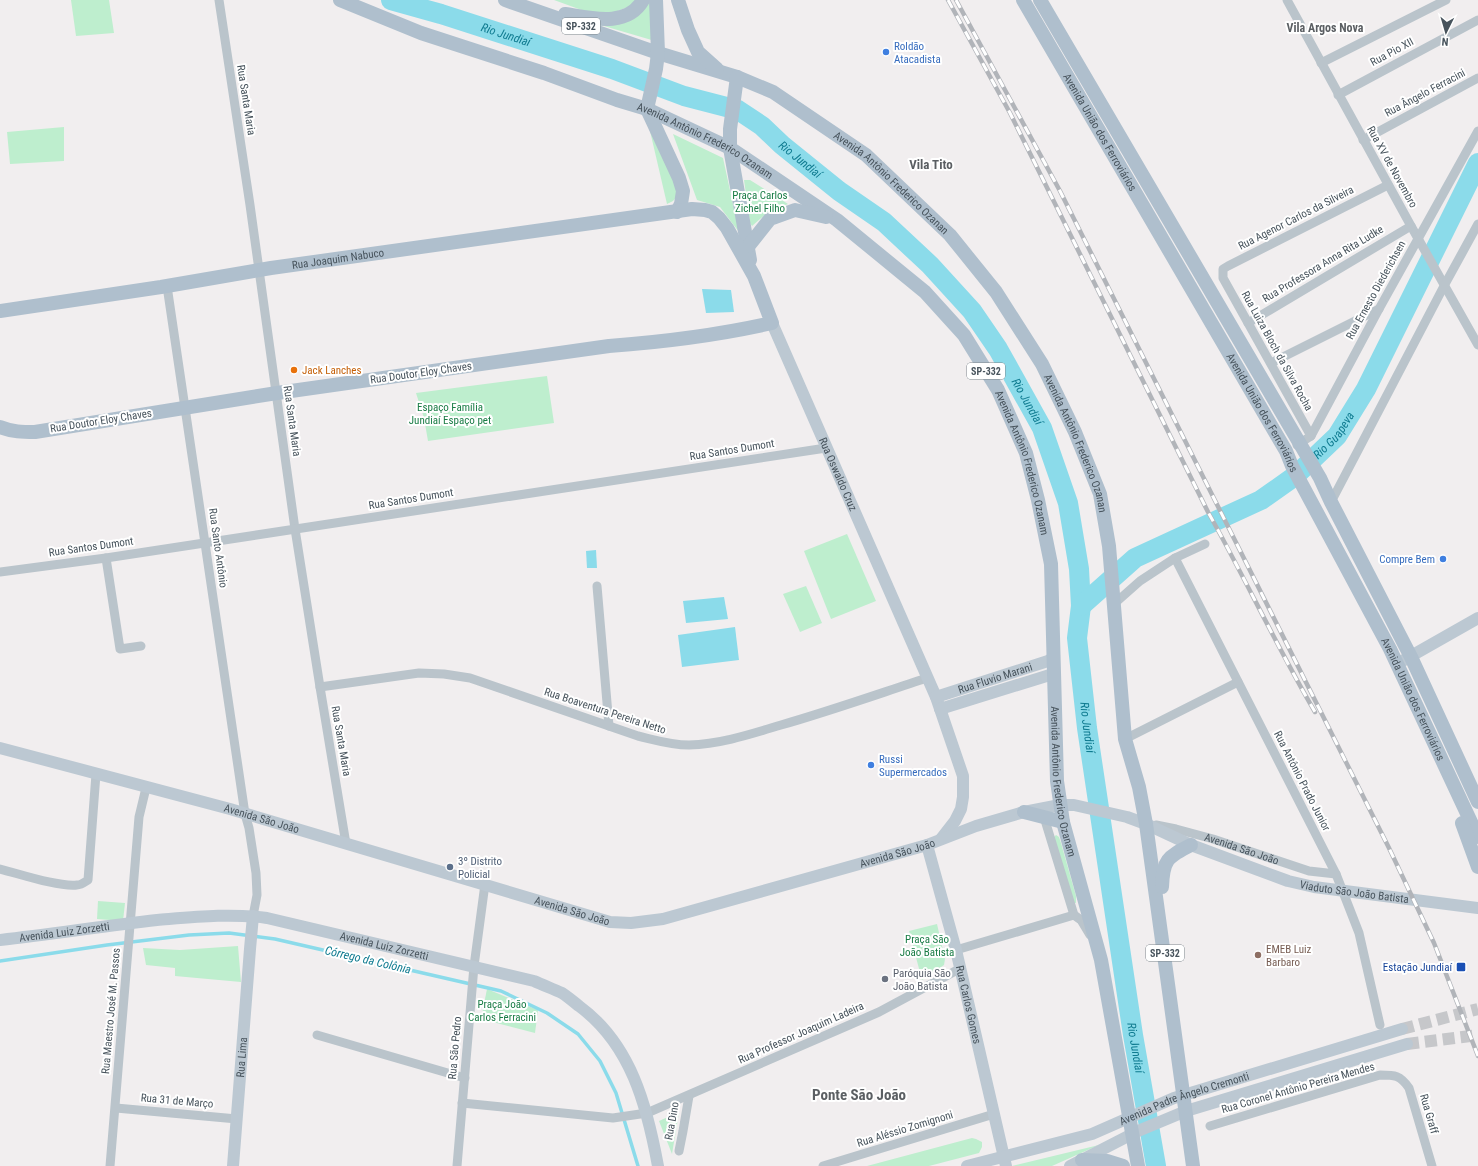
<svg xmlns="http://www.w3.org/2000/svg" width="1478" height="1166" viewBox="0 0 1478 1166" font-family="'Roboto Condensed',sans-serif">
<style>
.green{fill:#beeece}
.water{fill:#8bdbea}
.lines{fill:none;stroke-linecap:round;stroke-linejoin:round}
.stream{stroke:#8bdbea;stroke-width:3.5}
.river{stroke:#8bdbea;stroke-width:20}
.secondary-tunnel{stroke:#c6c7ca;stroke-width:12;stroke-dasharray:12 6;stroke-linecap:butt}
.street{stroke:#bac4cb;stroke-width:9}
.secondary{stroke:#bcc8d2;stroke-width:12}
.primary{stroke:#afbfcd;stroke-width:14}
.rail-casing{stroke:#b1b4b9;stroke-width:4.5}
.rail{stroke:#fff;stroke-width:3;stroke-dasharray:9;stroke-linecap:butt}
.shop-dot{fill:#3f7fe0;stroke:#fff;stroke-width:1.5}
.food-dot{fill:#e8710a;stroke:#fff;stroke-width:1.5}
.service-dot{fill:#5c6f8a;stroke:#fff;stroke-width:1.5}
.education-dot{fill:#8d6e63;stroke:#fff;stroke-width:1.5}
.transit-dot{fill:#1a4fb4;stroke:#fff;stroke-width:1.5}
.worship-dot{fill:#6b7280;stroke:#fff;stroke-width:1.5}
.labels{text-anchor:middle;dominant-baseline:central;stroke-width:4;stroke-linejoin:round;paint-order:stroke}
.shield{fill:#fff;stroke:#7e878d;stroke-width:1}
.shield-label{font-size:10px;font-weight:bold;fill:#47535c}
.shop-label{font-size:11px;fill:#366cbe;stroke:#fff;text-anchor:start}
.street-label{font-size:11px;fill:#47535c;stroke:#fff}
.park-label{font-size:11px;fill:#197c45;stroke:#fff}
.food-label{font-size:11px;fill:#c56008;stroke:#fff;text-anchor:start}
.service-label{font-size:11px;fill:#4e5e75;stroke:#fff;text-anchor:start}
.education-label{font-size:11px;fill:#785e54;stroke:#fff;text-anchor:start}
.transit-label{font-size:11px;fill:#164399;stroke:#fff;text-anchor:end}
.worship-label{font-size:11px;fill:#5b616d;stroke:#fff;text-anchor:start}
.neighbourhood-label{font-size:12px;font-weight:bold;fill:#5b5f63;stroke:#fff}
.water-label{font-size:12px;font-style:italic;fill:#0f7b90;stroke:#fff}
.quarter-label{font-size:13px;font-weight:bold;fill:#5b5f63;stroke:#fff}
.district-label{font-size:15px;font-weight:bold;fill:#5b5f63;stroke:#fff}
</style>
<rect width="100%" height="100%" fill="#f1eeef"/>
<!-- green -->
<g class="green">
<path d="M71,0H109L114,33L76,36Z"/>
<path d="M554,0H638L635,4L613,13L587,12Z"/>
<path d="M653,0L655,41L580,19L610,22Z"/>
<path d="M64,127V161L10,164L7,132Z"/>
<path d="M650,131L676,186L677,196L673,201L667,204Z"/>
<path d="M673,134L723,158L739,232L720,207L697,200Z"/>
<path d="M744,180H750L788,204L768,212L752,226L750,223Z"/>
<path d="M547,376L554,423L428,441L424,418L416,393Z"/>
<path d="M847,534L876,601L831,619L804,551Z"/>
<path d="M806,586L822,623L800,632L783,594Z"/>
<path d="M1056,835L1059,837L1061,843L1076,896V903L1070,902L1053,838Z"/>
<path d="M98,901L125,903L123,921L97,919Z"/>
<path d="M937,924L945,959L944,965L922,980L909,931Z"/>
<path d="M238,946L241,982L175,976V968L146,965L143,948L180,950Z"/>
<path d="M487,989L538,1010L535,1033L481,1019Z"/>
<path d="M679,1112L672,1154L659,1121Z"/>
<path d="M972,1138L976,1139L982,1142V1147L979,1153L929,1166H867Z"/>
<path d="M1099,1145L1052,1166H1012Z"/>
</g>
<!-- water -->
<g class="water">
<path d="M702,289L731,290L734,312L706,313Z"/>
<path d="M596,550L597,568H587L586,551Z"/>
<path d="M724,597L728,619L686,623L683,601Z"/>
<path d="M735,627L739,660L682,667L678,635Z"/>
</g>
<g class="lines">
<!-- stream -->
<path class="stream" d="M0,961L107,945L189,935L229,933L275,939L501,991L547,1013L578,1034L600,1061L616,1093L638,1166"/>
<!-- river -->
<g class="river">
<path id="s1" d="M391,0L441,14L612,69L684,96L738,110L762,126L782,145L839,191L884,222L930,265L972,311L998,349L1042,428L1068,503L1079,569L1081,606L1077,638L1087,728L1133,1035L1156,1166"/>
<path id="s2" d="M1081,606L1135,558L1261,500L1295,476L1337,436L1366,389L1478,163"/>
</g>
<!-- secondary-tunnel -->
<g class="secondary-tunnel">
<path d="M1402,1029L1478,1009"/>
<path d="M1407,1044L1478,1035"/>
</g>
<!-- street -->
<g class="street">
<path d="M219,0L250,205L295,529L320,687L346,844"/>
<path d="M1287,0L1411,226L1478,345"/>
<path d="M1321,63L1446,0"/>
<path d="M1338,95L1478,20"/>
<path d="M1363,140L1478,78"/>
<path d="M167,286L245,814L249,828L256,873L257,895L253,916"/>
<path d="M1248,323L1411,226"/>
<path d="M1271,363L1379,309"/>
<path d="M1311,436L1223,278V269L1228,266L1388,185"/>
<path d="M1297,445L1311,436L1379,309L1478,131"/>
<path d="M1331,502L1444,286L1478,224"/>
<path d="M106,558L120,649L141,646"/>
<path d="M1175,558L1336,874L1359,933L1380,1025"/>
<path d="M0,572L106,558L826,448"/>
<path d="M597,586L609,726"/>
<path d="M1114,604L1140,581L1175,558L1205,544"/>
<path d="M320,687L419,673L444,674L470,678L638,736C655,740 671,745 689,745C721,744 751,734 781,725C830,711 878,694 927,678"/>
<path d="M1125,739L1238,682"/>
<path d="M1044,817L1074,915L1081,920L1090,935"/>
<path id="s3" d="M1156,825L1176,829L1213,839L1309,871L1336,874"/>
<path d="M0,869C20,874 58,887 77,885C81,885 85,882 88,880L96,774"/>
<path d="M956,950L1074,915"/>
<path d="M317,1035L465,1078"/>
<path d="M462,1103L613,1118L647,1113L879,1012L961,968"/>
<path d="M116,1108L237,1119"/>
<path d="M1210,1126L1380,1075C1395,1075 1400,1075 1409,1088L1432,1166"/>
<path d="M679,1151L683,1131L689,1096"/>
<path d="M110,1166L139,817L146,788"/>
<path d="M457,1166L474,966L485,884"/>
<path d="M823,1166L994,1114"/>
</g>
<!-- secondary -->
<g class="secondary">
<path id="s4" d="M772,323L936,697L963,776V797L961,809L955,821L941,839"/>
<path d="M1397,664L1478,618"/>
<path id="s5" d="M936,697L1048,661L1053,658"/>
<path d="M940,709L1053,674"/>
<path id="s6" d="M0,748L230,809L610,922L631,923L663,919L927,845L976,826L1024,812L1060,805H1074L1127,817L1146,824L1191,845L1288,881L1314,887L1478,908"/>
<path id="s7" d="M927,845L956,950L1006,1166"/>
<path id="s8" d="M0,940C52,934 105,926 157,920C194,917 230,913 267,918L534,981C543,985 553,989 562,993C568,997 574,1002 579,1006C631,1044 647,1106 658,1166"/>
<path id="s9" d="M233,1166L250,949L253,916"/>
<path id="s10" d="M967,1166L1092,1134L1174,1098L1402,1029"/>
<path d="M1070,1166L1138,1131L1186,1111L1407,1044"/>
</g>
<!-- primary -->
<g class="primary">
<path id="s11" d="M340,0L421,33L544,73L617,100L647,109L730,148L837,220L925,292L964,335L998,390L1026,453L1038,500L1051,564L1057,781L1063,822L1101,960L1138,1166"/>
<path id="s12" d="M505,0L658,53L737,77L773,92L866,155L950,235L996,292L1042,364L1075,432L1100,494L1109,546L1125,739L1139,787L1146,824L1193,1166"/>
<path d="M656,0L658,53L656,69L647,109L679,178L683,191L681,204L677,212"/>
<path d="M678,0L688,30L698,52L717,69"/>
<path id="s13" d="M1023,0L1286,451L1292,466L1390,649L1478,837"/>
<path d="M1040,0L1320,478L1331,502L1411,657L1478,802"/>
<path d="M565,14C591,18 627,28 643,0"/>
<path d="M737,77L730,129V148L750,260"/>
<path d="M747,248L770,219L795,210L826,217"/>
<path id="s14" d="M0,311L161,287L271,268L692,209L705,210L712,212L719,218L727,228L754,276L772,323C719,335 663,342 609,346L277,393L35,432C23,432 12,432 0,427"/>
<path d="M1024,812L1063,822"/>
<path d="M1462,823L1478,867"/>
<path d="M1162,887C1163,860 1167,857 1191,845"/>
<path d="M1082,1160L1107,1161L1123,1166"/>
</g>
<defs>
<g id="rail">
<path d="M948,0L1010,113L1208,512C1245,578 1277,647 1315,712"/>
<path d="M956,0L1060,191L1389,848L1434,943L1478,1056"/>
</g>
</defs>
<!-- rail casing -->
<use href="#rail" class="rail-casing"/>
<!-- rail -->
<use href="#rail" class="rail"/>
</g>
<!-- markers -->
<g class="shop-dot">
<circle cx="886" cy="52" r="4"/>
<circle cx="1443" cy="559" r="4"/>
<circle cx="871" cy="765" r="4"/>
</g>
<circle class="food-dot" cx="294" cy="370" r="4"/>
<circle class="service-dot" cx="450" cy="867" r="4"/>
<circle class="education-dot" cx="1258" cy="955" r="4"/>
<rect class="transit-dot" x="1456" y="962" width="10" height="10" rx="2"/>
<circle class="worship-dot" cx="885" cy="979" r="4"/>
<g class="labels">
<!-- shield labels -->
<g class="shield">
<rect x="562" y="18" width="38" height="16" rx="3"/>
<rect x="967" y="363" width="38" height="16" rx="3"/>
<rect x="1146" y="945" width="38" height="16" rx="3"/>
</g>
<g class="shield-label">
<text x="581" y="26">SP-332</text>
<text x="986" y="371">SP-332</text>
<text x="1165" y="953">SP-332</text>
</g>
<!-- shop labels -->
<g class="shop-label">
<text x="894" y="46">Roldão<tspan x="894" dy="13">Atacadista</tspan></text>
<text x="1435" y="559" text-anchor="end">Compre Bem</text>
<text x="879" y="759">Russi<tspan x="879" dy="13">Supermercados</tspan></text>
</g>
<!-- street labels -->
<g class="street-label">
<text transform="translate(1392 52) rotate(-28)">Rua Pio XII</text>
<text transform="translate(1425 93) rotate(-28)">Rua Ângelo Ferracini</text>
<text transform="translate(246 100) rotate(81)">Rua Santa Maria</text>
<text stroke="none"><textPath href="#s13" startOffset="153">Avenida União dos Ferroviários</textPath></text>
<text stroke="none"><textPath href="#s11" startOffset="392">Avenida Antônio Frederico Ozanam</textPath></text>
<text transform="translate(1392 167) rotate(61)">Rua XV de Novembro</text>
<text stroke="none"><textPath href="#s12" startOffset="433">Avenida Antônio Frederico Ozanan</textPath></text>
<text transform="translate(1296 218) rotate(-27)">Rua Agenor Carlos da Silveira</text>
<text stroke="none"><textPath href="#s14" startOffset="342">Rua Joaquim Nabuco</textPath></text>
<text transform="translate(1323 264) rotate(-31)">Rua Professora Anna Rita Ludke</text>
<text transform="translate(1376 290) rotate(-61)">Rua Ernesto Diederichsen</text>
<text transform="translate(1277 351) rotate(61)">Rua Luiza Bloch da Silva Rocha</text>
<text transform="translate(421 373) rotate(-8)">Rua Doutor Eloy Chaves</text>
<text stroke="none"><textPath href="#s13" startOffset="477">Avenida União dos Ferroviários</textPath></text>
<text transform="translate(101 421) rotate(-9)">Rua Doutor Eloy Chaves</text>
<text transform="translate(292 421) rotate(82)">Rua Santa Maria</text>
<text stroke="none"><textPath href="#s12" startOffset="757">Avenida Antônio Frederico Ozanan</textPath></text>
<text transform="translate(732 450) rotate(-9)">Rua Santos Dumont</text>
<text stroke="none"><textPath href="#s11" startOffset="860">Avenida Antônio Frederico Ozanam</textPath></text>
<text stroke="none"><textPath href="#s4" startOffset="165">Rua Oswaldo Cruz</textPath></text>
<text transform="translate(411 499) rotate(-9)">Rua Santos Dumont</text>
<text transform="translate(91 547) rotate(-8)">Rua Santos Dumont</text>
<text transform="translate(218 548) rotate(82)">Rua Santo Antônio</text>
<text stroke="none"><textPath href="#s5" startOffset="62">Rua Fluvio Marani</textPath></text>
<text stroke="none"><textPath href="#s13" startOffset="801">Avenida União dos Ferroviários</textPath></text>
<text transform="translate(605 711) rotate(18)">Rua Boaventura Pereira Netto</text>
<text transform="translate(341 741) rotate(80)">Rua Santa Maria</text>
<text transform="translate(1302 781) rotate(63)">Rua Antônio Prado Junior</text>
<text stroke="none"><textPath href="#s11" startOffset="1184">Avenida Antônio Frederico Ozanam</textPath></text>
<text stroke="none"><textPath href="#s6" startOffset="271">Avenida São João</textPath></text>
<text stroke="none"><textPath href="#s3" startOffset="89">Avenida São João</textPath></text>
<text stroke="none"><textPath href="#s6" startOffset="931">Avenida São João</textPath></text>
<text stroke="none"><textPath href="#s6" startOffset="1410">Viaduto São João Batista</textPath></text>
<text stroke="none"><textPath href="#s6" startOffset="595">Avenida São João</textPath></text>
<text stroke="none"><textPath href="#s8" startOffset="65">Avenida Luiz Zorzetti</textPath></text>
<text stroke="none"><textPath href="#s8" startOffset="389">Avenida Luiz Zorzetti</textPath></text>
<text stroke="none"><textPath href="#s7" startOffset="165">Rua Carlos Gomes</textPath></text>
<text transform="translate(111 1011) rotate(-85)">Rua Maestro José M. Passos</text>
<text transform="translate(801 1033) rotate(-24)">Rua Professor Joaquim Ladeira</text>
<text transform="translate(455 1048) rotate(-85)">Rua São Pedro</text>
<text stroke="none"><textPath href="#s9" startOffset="109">Rua Lima</textPath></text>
<text transform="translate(1298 1088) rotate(-16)">Rua Coronel Antônio Pereira Mendes</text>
<text stroke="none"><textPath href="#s10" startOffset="228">Avenida Padre Ângelo Cremonti</textPath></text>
<text transform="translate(177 1101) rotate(5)">Rua 31 de Março</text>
<text transform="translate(1429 1114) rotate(74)">Rua Graff</text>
<text transform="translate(672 1121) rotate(-80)">Rua Dino</text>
<text transform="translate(905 1129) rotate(-17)">Rua Aléssio Zomignoni</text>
</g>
<!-- park labels -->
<g class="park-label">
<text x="760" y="195">Praça Carlos<tspan x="760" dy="13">Zichel Filho</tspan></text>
<text x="450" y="407">Espaço Família<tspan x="450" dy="13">Jundiaí Espaço pet</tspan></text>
<text x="927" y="939">Praça São<tspan x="927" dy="13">João Batista</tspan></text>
<text x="502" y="1004">Praça João<tspan x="502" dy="13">Carlos Ferracini</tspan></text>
</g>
<!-- food labels -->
<g class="food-label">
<text x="302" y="370">Jack Lanches</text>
</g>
<!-- service labels -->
<g class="service-label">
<text x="458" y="861">3º Distrito<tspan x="458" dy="13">Policial</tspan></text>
</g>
<!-- education labels -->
<g class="education-label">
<text x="1266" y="949">EMEB Luiz<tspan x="1266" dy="13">Barbaro</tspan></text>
</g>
<!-- transit labels -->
<g class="transit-label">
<text x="1452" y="967">Estação Jundiaí</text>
</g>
<!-- worship labels -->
<g class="worship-label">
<text x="893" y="973">Paróquia São<tspan x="893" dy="13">João Batista</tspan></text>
</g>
<!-- neighbourhood labels -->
<g class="neighbourhood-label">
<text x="1325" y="28">Vila Argos Nova</text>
</g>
<!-- water labels -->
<g class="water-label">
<text stroke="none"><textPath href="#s1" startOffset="120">Rio Jundiaí</textPath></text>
<text stroke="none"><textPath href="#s1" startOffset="444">Rio Jundiaí</textPath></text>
<text stroke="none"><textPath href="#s1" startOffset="780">Rio Jundiaí</textPath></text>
<text stroke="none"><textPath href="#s2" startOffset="309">Rio Guapeva</textPath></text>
<text stroke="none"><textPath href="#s1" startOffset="1116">Rio Jundiaí</textPath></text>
<text transform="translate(368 960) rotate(13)">Córrego da Colônia</text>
<text stroke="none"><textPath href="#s1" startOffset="1440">Rio Jundiaí</textPath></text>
</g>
<!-- quarter labels -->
<g class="quarter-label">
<text x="931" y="164">Vila Tito</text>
</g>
<!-- district labels -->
<g class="district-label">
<text x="859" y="1095">Ponte São João</text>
</g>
</g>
<!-- north arrow -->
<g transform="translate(1446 32) rotate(185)" stroke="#ffffff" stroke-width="3" paint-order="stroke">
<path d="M0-3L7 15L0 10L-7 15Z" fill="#47535c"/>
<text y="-6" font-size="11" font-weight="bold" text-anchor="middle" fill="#47535c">N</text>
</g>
</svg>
